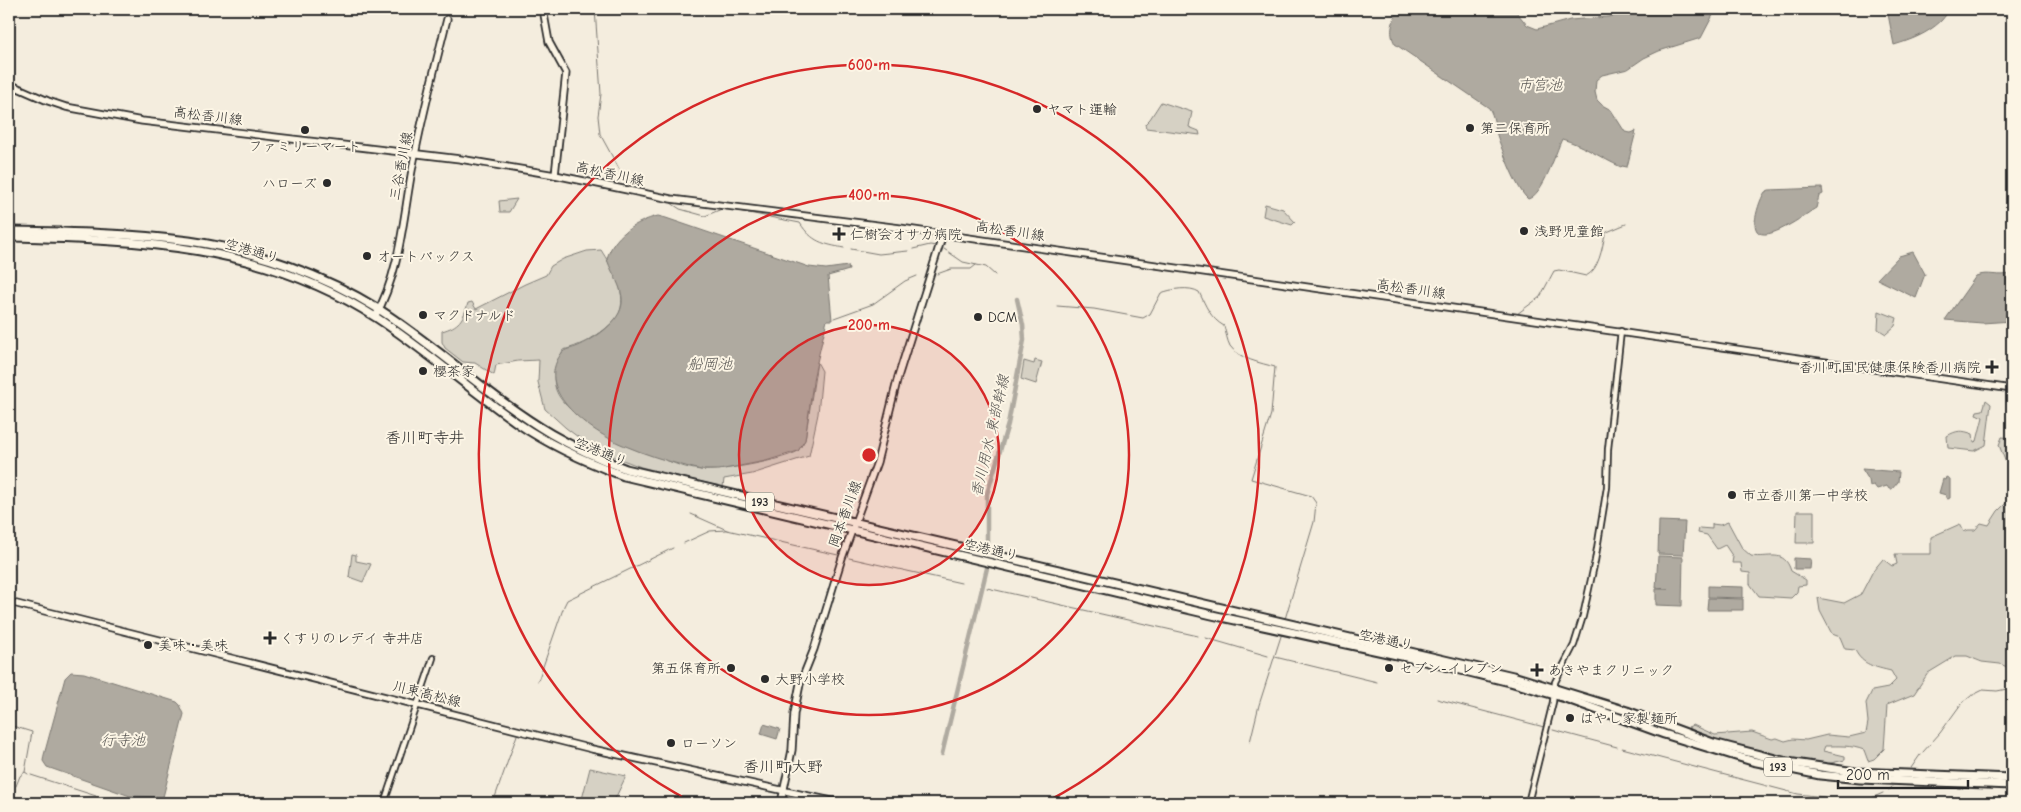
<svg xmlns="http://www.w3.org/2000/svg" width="2021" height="812" viewBox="0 0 2021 812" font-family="'Comic Neue','Klee One',sans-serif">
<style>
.green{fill:#d6d1c4;stroke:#807e78}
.water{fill:#afaaa0;stroke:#7a7771}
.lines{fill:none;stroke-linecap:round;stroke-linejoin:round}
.stream{stroke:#7a7771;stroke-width:1}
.canal{stroke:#afaaa0;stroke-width:4.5}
.minor-casing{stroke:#2b2b2b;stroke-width:8}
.major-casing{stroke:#2b2b2b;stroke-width:9}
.highway-casing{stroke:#2b2b2b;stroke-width:11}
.minor{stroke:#fcf5e5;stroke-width:4.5}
.major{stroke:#fcf5e5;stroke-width:5.5}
.highway{stroke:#fcf5e5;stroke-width:7}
.ring{fill:none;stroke:#d62828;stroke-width:2.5}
.poi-dot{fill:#2b2b2b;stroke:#fcf5e5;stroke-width:2}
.labels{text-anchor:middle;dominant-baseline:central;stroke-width:4;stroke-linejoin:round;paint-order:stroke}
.shield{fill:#fcf5e5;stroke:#6a6863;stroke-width:1}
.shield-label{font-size:12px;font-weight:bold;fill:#2b2b2b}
.poi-label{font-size:14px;fill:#2b2b2b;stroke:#fcf5e5;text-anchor:start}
.street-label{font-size:14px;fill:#2b2b2b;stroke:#fcf5e5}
.water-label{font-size:15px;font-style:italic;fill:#595754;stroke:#fcf5e5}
.quarter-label{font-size:16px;fill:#2b2b2b;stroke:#fcf5e5}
.centre{fill:#d62828;stroke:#fcf5e5;stroke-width:2.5}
.ring-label{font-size:15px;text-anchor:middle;font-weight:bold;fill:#d62828;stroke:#fcf5e5;stroke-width:4;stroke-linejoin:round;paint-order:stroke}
</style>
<rect width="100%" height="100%" fill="#f4edde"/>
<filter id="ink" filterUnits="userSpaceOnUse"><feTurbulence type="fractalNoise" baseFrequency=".02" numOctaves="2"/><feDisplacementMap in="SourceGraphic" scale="10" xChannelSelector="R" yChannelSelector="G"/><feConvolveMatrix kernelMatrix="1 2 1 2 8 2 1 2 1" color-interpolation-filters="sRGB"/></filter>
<g filter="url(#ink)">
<!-- green -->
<g class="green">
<path d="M1161,102L1192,112L1189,127L1199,131L1200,135L1146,128L1145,124L1150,119Z"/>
<path d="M517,199L509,212H500L499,201Z"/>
<path d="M1265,204L1283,209L1295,222L1292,225L1263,216Z"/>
<path d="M601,250C611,266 627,291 620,311C618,319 610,324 605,329C592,339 579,346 563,350C557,364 551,375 556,390C560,401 572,412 582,418C593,425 607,431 620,436C645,449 672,467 701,470C718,472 784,460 798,451L805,440L817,362L822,371L818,414L809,456L752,474L724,479L723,487L641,467L602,452L586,443L566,428L545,409L538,382L539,360L518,361L496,365L494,375L475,363L463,362L445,348L442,342V331C459,326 463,320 468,303L472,302L476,309L525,284L546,275L551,266L563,259L587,251Z"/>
<path d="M1879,311L1897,318L1895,326L1886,334L1878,329Z"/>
<path d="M1035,360L1042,362L1036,384L1021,379L1024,361L1034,364Z"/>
<path d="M1986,400L1991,404L1986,445L1974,451L1948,448L1947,436C1957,430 1962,430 1973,434L1974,442L1977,441L1983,417L1976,414L1977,411L1983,410Z"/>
<path d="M2002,437L2012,438V492L2006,463L1999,445Z"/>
<path d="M2012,497V669L2000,664L1982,662L1967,656H1956L1928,673L1914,694L1887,705L1884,749L1874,759L1868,761L1864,750C1851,745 1839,746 1825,746L1823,751L1845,756V760L1821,765L1782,759L1711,740L1688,727L1693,725L1715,735L1752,732L1772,739L1777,738L1785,741L1793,739L1806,740L1827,735L1849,737L1866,733L1868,722L1866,703L1872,691L1888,688L1896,680L1891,671C1875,667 1862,665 1855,650L1845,649L1840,637L1832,634L1820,611L1818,598L1844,603L1861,594L1873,571L1883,559L1892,566L1897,564L1895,554H1931V537L1960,524L1964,532L1968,530H1975L1981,523L1989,525L1998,511Z"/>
<path d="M1797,511H1814V543H1796Z"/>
<path d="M1728,522L1742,548L1751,556C1769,559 1784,548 1791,571L1806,580V585L1798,586L1797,592L1791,598L1759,596L1750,584V573L1742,572L1741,563H1732L1733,557L1725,545L1717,549L1707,535L1698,533L1699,528L1712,529V524L1720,525Z"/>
<path d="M352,554L356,555V561L371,564L363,582L349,577Z"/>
<path d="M590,768L626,776L613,803H581Z"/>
</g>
<!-- water -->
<g class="water">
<path d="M1399,9H1514L1527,25L1537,29L1570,20L1609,17L1641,9H1706L1713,15L1701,38L1659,51L1644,58L1628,69L1602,75L1596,80L1595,92L1597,100L1602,105L1611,110L1625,132L1631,133L1636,131L1627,167L1622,166L1621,167C1601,158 1583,145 1562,139C1555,154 1543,195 1528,199C1517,190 1502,150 1497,135C1495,126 1494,116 1489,108L1395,44C1388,31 1393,21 1399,9Z"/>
<path d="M1887,9H1952C1947,12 1945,17 1941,21C1927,34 1911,40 1894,45Z"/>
<path d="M1822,188L1823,194L1819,196L1816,208C1807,213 1754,254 1755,222C1756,213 1760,199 1765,192L1769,190Z"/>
<path d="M658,216L666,218L809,267L826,269L848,266L849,270L828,276L832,320H827L814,375L805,440L798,451L766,461L719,470H701L689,467C667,461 644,454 623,445C593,433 533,392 561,354C565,348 572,349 578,346C592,340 612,327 619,313C629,294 612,276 607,259C612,237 636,221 658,216Z"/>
<path d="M1913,252L1925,274L1916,298L1877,279L1899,256Z"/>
<path d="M2012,273V321L1982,323L1945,320L1976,276C1988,271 2000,278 2012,273Z"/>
<path d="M1862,469L1899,472L1898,482L1892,489H1889L1887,486L1877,489L1874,485L1870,486L1869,480Z"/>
<path d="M1946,477L1950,479V498L1948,499L1946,498V495L1939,493L1943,479L1945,480Z"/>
<path d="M1659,521L1685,522L1683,555L1658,554Z"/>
<path d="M1658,556L1683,557L1682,606L1656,605V589H1668L1656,588Z"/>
<path d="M1794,558L1811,559L1810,569H1794Z"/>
<path d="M1708,586L1743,587V598L1708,597Z"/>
<path d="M1708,598L1743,599V610H1707Z"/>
<path d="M71,672L84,673L177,702L180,705L184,714L163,797L130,796L47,767L43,761L44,755L65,678Z"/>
<path d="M764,724L780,729L777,739L761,734Z"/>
</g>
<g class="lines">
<!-- stream -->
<g class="stream">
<path d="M595,9L601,94L598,116L600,134L623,176L631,182L643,186L644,189L652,192"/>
<path d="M671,203L680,209L705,216L724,208"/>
<path d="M733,210L800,223C812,242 823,244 844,248"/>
<path d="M851,249L879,254L908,251"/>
<path d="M913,249L930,245L936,246"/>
<path d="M944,249L963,262L986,267L995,275"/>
<path d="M937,274L951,269H971L976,265"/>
<path d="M1057,306L1094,309L1143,318L1150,314L1161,293C1171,289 1190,286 1199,292C1206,306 1210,318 1224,326C1226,333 1227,340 1230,346C1239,359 1261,363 1275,367L1271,414L1251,479L1311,496L1316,503L1314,522L1285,619"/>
<path d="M1517,314L1540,297L1554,271L1559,270L1586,276C1599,270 1602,248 1605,235L1607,232L1626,224"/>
<path d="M834,318L873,304L905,281L917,276"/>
<path d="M691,514L727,530L838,555"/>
<path d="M684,543L710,531L726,530"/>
<path d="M849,558L961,583"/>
<path d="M987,588L1198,636"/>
<path d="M1206,638L1268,656"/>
<path d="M1275,657L1377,682"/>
<path d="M538,681L564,606L567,600L673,548"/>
<path d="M1437,699L1544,727"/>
<path d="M9,725L32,732L25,772"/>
<path d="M1553,730L1617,747"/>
<path d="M1250,742L1259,705L1282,633"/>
<path d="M1622,748L1798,794L1824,797L1840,803"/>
<path d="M1923,752L1940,733L1961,704L1971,696L1983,690L1997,691L2012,688"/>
<path d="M1909,771L1920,755"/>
<path d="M31,775L96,796"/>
<path d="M9,786H13"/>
<path d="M16,786L20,776L25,772L28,774"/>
<path d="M1889,790L1892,787"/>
<path d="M107,799L113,801"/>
<path d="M493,803L517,735"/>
<path d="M1860,803L1883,793"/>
</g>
<!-- canal -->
<g class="canal">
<path d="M987,550V494L1008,424L1024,340L1023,325L1017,299"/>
<path d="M942,754L987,568"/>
</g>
<defs>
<g id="minor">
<path d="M384,803L433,658"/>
<path d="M1528,803L1553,702L1555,682L1574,645L1583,616L1595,561L1607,487L1608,449L1621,331"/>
</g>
<g id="major">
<path d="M543,9L549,42L566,73L555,175"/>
<path d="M9,84L48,101L66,107L142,121L460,159L555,175L671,199L900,228L2012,389"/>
<path d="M375,317C401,271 403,216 413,165C422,116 435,67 447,19"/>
<path d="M9,602L592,749L841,803"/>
<path d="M781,803L792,750L794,714L800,684L814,649L842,558L877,462L898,377L943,234"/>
</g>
<g id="highway">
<path d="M9,231C69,232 130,233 189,241C255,250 324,275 380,310C439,348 490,398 551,434C575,448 600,459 626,469L1513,676L1627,711L1713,743L1787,762L1855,772L2012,778"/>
<path d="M9,237C138,240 264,244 377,318C426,350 470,390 519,424C551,446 587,462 624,476L1212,615L1420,660L1510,682L1565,698L1664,734L1752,761L1820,775L1860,779L2012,785"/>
</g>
</defs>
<!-- minor casing -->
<use href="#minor" class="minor-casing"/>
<!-- major casing -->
<use href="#major" class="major-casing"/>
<!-- highway casing -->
<use href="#highway" class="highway-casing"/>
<!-- minor -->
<use href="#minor" class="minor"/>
<!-- major -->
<use href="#major" class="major"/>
<!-- highway -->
<use href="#highway" class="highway"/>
</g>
</g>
<!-- distance rings -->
<circle cx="869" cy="455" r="130" fill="#d62828" fill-opacity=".12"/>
<g class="ring">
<circle cx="869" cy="455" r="130"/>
<circle cx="869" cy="455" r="260"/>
<path d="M692 802A390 390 0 1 1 1046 802"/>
</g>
<!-- markers -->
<g class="poi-dot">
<circle cx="1037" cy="109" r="5"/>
<circle cx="1470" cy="128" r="5"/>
<circle cx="305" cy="130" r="5"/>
<circle cx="327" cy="183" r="5"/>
<circle cx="1524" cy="231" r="5"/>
<path d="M836.5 226.5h5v5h5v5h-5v5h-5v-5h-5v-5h5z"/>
<circle cx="367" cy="256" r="5"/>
<circle cx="423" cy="315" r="5"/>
<circle cx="978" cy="317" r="5"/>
<path d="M1989.5 359.5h5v5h5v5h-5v5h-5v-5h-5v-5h5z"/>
<circle cx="423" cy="371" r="5"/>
<circle cx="1732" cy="495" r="5"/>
<path d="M267.5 630.5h5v5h5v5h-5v5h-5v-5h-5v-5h5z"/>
<circle cx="148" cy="645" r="5"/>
<circle cx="731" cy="668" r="5"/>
<circle cx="1389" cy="668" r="5"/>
<path d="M1534.5 662.5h5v5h5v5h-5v5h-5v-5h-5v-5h5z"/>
<circle cx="765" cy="679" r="5"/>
<circle cx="1570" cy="718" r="5"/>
<circle cx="671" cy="743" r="5"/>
</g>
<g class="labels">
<!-- shield labels -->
<g class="shield">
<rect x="746" y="492.5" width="28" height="19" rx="4"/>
<rect x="1764" y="757.5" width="28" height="19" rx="4"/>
</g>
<g class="shield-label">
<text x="760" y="502">193</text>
<text x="1778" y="767">193</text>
</g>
<!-- poi labels -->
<g class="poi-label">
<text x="1047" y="109">ヤマト運輸</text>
<text x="1480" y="128">第二保育所</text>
<text x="305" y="146" text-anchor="middle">ファミリーマート</text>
<text x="317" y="183" text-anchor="end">ハローズ</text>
<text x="1534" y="231">浅野児童館</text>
<text x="850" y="234">仁樹会オサカ病院</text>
<text x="377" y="256">オートバックス</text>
<text x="433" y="315">マクドナルド</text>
<text x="988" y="317">DCM</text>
<text x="1981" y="367" text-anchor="end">香川町国民健康保険香川病院</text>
<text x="433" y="371">櫻茶家</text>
<text x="1742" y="495">市立香川第一中学校</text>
<text x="280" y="638">くすりのレデイ 寺井店</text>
<text x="158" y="645">美味・美味</text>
<text x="721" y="668" text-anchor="end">第五保育所</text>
<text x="1399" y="668">セブン-イレブン</text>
<text x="1548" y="670">あきやまクリニック</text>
<text x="775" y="679">大野小学校</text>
<text x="1580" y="718">はやし家製麺所</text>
<text x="681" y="743">ローソン</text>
</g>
<!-- street labels -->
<g class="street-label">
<text transform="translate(208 116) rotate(7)">高松香川線</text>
<text transform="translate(401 166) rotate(-79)">三谷香川線</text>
<text transform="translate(610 174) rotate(12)">高松香川線</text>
<text transform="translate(1010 231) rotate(8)">高松香川線</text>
<text transform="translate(252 251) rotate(16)">空港通り</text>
<text transform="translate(1411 289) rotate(8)">高松香川線</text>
<text transform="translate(601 452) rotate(22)">空港通り</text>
<text transform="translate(845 514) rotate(-70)">岡本香川線</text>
<text transform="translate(991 550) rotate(13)">空港通り</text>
<text transform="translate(1386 640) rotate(12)">空港通り</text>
<text transform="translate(427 694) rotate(14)">川東高松線</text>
</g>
<!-- water labels -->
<g class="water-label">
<text x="1540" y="85">市宮池</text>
<text x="710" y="364">船岡池</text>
<text transform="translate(990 436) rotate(-77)">香川用水 東部幹線</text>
<text x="123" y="740">行寺池</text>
</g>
<!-- quarter labels -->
<g class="quarter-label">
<text x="425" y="438">香川町寺井</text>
<text x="783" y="767">香川町大野</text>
</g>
</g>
<circle cx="869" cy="455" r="8" class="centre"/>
<g class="ring-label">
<text x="869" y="70">600 m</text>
<text x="869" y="200">400 m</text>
<text x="869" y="330">200 m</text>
</g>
<!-- margin -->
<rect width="2021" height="812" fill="none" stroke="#fcf5e5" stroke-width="30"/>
<rect x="15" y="15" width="1991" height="782" fill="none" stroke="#2b2b2b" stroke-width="2" filter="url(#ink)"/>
<!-- scale -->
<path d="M1838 780v8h130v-8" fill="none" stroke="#2b2b2b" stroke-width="2.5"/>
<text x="1846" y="780" font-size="15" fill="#2b2b2b" stroke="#fcf5e5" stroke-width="4" paint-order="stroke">200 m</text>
</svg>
